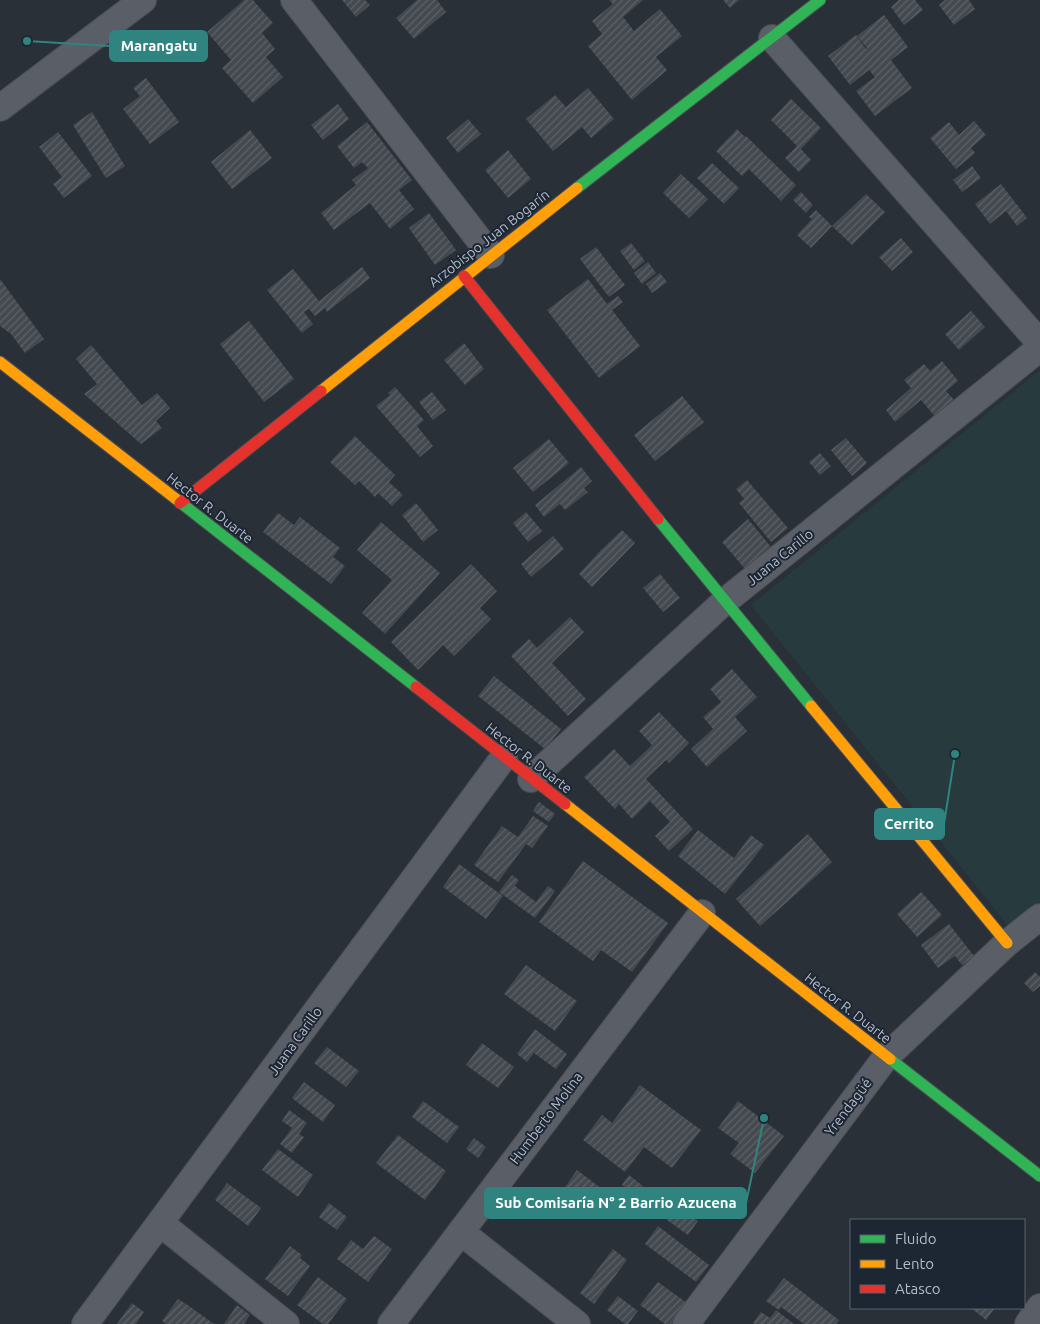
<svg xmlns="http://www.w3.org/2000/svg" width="1040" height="1324" viewBox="0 0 1040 1324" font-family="Ubuntu,sans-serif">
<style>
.green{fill:#273a3e}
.building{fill:url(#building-hatch)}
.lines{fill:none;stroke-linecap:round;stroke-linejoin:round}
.street-casing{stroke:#484c53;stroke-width:28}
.fast-casing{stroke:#484c53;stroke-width:13}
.slow-casing{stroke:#484c53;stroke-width:13}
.jam-casing{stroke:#484c53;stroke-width:13}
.street{stroke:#5a5e66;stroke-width:26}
.fast{stroke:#30b455;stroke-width:11}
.slow{stroke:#ff9f0a;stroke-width:11}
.jam{stroke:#e5322d;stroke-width:11}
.labels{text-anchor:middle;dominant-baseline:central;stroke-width:4;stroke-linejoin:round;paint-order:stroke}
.street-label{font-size:14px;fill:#b4bcc9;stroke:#1d2633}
.leader{fill:none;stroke:#308480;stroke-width:2}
.callout-dot{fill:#308480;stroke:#1d2633;stroke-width:2}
.callout{fill:#308480;stroke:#308480;stroke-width:2}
.callout-label{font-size:15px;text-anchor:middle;font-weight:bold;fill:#fff}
</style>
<defs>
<pattern id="building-hatch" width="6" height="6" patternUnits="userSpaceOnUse" patternTransform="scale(1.25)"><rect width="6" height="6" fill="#444950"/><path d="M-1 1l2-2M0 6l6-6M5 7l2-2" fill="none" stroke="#5d6168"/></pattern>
</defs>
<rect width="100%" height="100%" fill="#2a3038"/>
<!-- green -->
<path class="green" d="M1040,370V902L1009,927L751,605Z"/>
<!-- building -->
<g class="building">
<path d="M244,0H253L273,23L262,33L275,49L266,57L283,77L253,103L222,68L231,60L207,32Z"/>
<path d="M342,0H365L370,5L356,17Z"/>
<path d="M417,0H437L446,12L414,39L396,18Z"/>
<path d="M609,0H643L623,17L634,31L660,9L682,36L656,57L667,70L632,100L588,46L602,34L592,21L613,4Z"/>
<path d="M723,0H739L730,8Z"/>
<path d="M899,0H915L923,10L904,25L891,7Z"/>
<path d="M945,0H969L975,9L954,25L939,5Z"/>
<path d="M884,15L908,47L891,60L912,88L875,116L856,91L875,77L869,70L850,85L828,56L856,35L866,49L867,48L857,36Z"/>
<path d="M146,78L179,122L150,144L123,109L140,96L133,88Z"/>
<path d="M588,88L614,119L591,138L582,127L553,151L526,119L555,95L566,107Z"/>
<path d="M791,99L821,128L801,149L811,160L799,172L785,158L797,146L771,120Z"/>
<path d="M338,104L349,119L323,140L311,125Z"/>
<path d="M92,112L125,166L106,178L73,125Z"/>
<path d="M468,119L481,134L458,153L446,138Z"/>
<path d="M974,121L986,135L971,148L975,153L956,169L930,138L949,122L959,135Z"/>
<path d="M367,122L412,180L399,190L414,209L390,229L370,203L334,230L321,213L356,185L352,180L368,168L362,162L354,168L337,146Z"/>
<path d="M737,129L745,137L746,136L796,185L781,201L749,169L742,176L716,151Z"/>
<path d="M250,130L272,158L232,189L211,162Z"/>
<path d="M58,132L92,176L64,198L53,184L62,177L39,147Z"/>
<path d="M508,150L531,179L508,198L485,170Z"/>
<path d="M712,163L739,188L724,204L697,178Z"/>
<path d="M972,166L981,178L962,192L953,180Z"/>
<path d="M681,174L708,199L689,218L663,193Z"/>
<path d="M1001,184L1027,218L1017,226L1006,211L990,224L975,204Z"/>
<path d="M801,192L813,205L806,213L793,200Z"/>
<path d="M866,194L885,212L852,245L832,226Z"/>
<path d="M816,210L832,226L811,248L797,235L812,219L809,217Z"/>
<path d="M429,213L456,250L435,265L409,228Z"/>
<path d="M901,238L913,252L892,271L879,257Z"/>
<path d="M631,243L645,261L634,270L620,251Z"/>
<path d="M596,247L625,285L609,297L580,259Z"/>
<path d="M648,262L656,273L642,284L634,273Z"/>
<path d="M362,267L370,278L327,312L325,308L315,316L309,309L304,312L313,324L302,333L267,290L293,269L319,301Z"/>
<path d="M660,273L667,282L652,293L646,284Z"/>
<path d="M0,279L44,339L25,353L11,334L0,326Z"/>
<path d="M588,279L607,304L618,296L623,302L612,310L640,346L599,378L547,310Z"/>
<path d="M971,311L985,327L959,350L945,334Z"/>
<path d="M249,321L294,379L264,402L220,344Z"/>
<path d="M464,343L484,369L465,385L444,360Z"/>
<path d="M91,345L142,405L157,393L170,408L156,421L162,428L141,444L84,394L97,384L76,359Z"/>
<path d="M942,361L958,381L946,391L956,402L937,419L921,400L895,422L886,410L911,388L904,380L924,364L930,371Z"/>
<path d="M395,387L424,420L417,426L433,446L420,457L376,406L390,395L388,393Z"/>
<path d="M432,392L446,410L433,420L419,402Z"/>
<path d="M682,396L704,422L655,461L634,435Z"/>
<path d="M355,436L395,475L389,482L403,495L392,506L378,493L375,497L359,481L355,485L330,462Z"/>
<path d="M846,438L867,463L852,476L831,450Z"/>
<path d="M549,439L569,463L533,492L513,468Z"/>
<path d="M820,453L831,466L820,475L809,462Z"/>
<path d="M581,467L592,481L584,488L588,492L565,510L560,504L544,517L535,505Z"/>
<path d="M747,480L788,528L771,542L739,503L744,499L736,489Z"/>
<path d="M416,503L438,530L423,542L402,515Z"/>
<path d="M526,512L542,531L528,542L513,523Z"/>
<path d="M278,513L294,525L300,517L340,548L333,557L345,566L331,584L263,532Z"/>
<path d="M748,519L771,547L745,569L722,542Z"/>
<path d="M381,522L440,573L385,634L362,613L392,580L357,550Z"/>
<path d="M622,530L635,543L592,587L579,574L599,552Z"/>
<path d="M553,536L564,549L531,577L521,564Z"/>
<path d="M471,564L497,591L480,608L491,619L454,656L443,645L418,670L391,642Z"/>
<path d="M660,574L680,598L663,612L643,588Z"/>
<path d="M570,617L584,632L552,663L586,699L568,716L511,656L529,639L537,648Z"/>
<path d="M732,669L757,697L735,717L747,731L707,767L691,749L713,729L703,717L721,702L710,689Z"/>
<path d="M494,676L561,729L545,749L478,696Z"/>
<path d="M659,712L689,743L669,763L666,760L646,779L693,829L669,851L655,836L670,822L650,801L632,819L619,804L615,809L584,777L614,749L630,766L652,745L639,731Z"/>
<path d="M539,802L555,814L549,822L533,811Z"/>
<path d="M533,816L548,826L532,848L526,844L498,882L474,865L502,826L518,837Z"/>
<path d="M698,830L734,858L751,835L764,845L725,894L678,856Z"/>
<path d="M808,834L832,862L760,926L736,899Z"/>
<path d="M583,861L668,923L632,972L601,950L593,961L539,922Z"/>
<path d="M459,864L503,896L486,919L443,887Z"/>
<path d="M512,875L519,880L515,886L536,902L548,886L555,891L535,918L499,892Z"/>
<path d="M921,892L942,915L917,937L897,914Z"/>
<path d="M949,924L974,956L962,965L955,956L938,968L921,945Z"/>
<path d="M526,965L577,1001L555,1031L504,994Z"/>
<path d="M1035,972L1040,977V986L1033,992L1024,983Z"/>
<path d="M535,1029L567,1054L556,1069L534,1053L527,1062L517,1054Z"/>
<path d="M482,1043L514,1067L498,1088L466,1065Z"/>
<path d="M327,1047L359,1071L346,1087L314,1063Z"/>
<path d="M304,1082L335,1105L323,1122L292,1098Z"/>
<path d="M640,1085L701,1130L672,1168L644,1147L625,1172L583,1140L602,1115L612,1123Z"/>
<path d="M423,1101L459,1127L447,1143L412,1117Z"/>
<path d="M738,1101L784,1136L755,1173L730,1154L739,1143L718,1128Z"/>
<path d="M289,1110L307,1123L299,1134L304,1137L292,1153L280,1144L292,1128L282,1121Z"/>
<path d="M398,1135L446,1171L425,1200L376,1163Z"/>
<path d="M474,1138L486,1147L478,1158L466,1149Z"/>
<path d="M278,1149L313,1175L298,1197L262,1170Z"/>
<path d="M577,1170L602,1189L591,1204L588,1202L580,1213L558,1197Z"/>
<path d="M629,1175L643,1186L636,1196L622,1185Z"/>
<path d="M227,1183L261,1208L248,1226L215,1200Z"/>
<path d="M329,1203L347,1217L337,1230L319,1217Z"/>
<path d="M678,1205L698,1221L688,1235L667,1220Z"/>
<path d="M658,1226L709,1265L696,1282L645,1244Z"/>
<path d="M374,1236L392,1249L368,1282L337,1259L351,1240L363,1249Z"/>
<path d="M290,1246L302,1255L300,1258L310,1266L288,1296L265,1279Z"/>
<path d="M613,1249L627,1260L594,1304L580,1293Z"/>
<path d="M318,1277L347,1299L328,1324H323L297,1305Z"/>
<path d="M784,1278L839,1320L836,1324H804L781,1307L779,1310L766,1301Z"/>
<path d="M658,1282L687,1303L671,1324H665L640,1305Z"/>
<path d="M618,1296L638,1311L628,1324H625L607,1310Z"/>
<path d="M178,1299L189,1306L214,1324H166L162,1321Z"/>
<path d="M132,1303L144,1312L136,1324H117Z"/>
<path d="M237,1305L250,1315L244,1324H224Z"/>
<path d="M971,1308H995L986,1320Z"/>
<path d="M776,1310L794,1324H755L753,1323L761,1312L770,1318Z"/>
</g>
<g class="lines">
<defs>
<g id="street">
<path d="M294,0L491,255"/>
<path d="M772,38L1040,343"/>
<path d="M0,108L143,0"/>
<path d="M531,779L724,602L1040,348"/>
<path d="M160,1223L286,1324"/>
<path d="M461,1232L577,1324"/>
<path d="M85,1324L504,757"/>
<path d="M391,1324L702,913"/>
<path d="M686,1324L886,1057L1007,943L1040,917"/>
<path d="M1028,1324L1040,1307"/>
</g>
<g id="fast">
<path d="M577,188L820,0"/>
<path d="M176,499L416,687"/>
<path d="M658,519L811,706"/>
<path d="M890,1059L1040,1176"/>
</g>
<g id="slow">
<path d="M0,362L176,499"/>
<path d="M321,391L577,188"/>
<path d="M811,706L1007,943"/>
<path d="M565,804L890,1059"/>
</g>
<g id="jam">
<path d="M464,276L658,519"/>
<path d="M180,503L321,391"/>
<path d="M416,687L565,804"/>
</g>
</defs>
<!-- street casing -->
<use href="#street" class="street-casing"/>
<!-- fast casing -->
<use href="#fast" class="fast-casing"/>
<!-- slow casing -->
<use href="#slow" class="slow-casing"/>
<!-- jam casing -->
<use href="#jam" class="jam-casing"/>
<!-- street -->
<use href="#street" class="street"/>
<!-- fast -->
<use href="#fast" class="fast"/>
<!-- slow -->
<use href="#slow" class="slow"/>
<!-- jam -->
<use href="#jam" class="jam"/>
</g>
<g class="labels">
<!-- street labels -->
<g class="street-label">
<text transform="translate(489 238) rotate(-38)">Arzobispo Juan Bogarín</text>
<text transform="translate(210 508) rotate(38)">Hector R. Duarte</text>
<text transform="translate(780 557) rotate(-39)">Juana Carillo</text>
<text transform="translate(529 758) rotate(38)">Hector R. Duarte</text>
<text transform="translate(848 1008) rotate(38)">Hector R. Duarte</text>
<text transform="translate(295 1041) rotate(-54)">Juana Carillo</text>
<text transform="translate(848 1107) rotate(-53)">Yrendagüé</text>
<text transform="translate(546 1118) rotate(-53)">Humberto Molina</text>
</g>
</g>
<!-- callouts -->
<path class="leader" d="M27 41L110 46M955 754L944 824M764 1118L746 1203"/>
<g class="callout-dot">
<circle cx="27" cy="41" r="5"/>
<circle cx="955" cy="754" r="5"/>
<circle cx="764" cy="1118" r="5"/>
</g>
<g class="callout">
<rect x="110" y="31" width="97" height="30" rx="5"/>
<rect x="875" y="809" width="69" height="30" rx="5"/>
<rect x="485" y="1188" width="261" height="30" rx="5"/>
</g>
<g class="callout-label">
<text x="159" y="51">Marangatu</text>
<text x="909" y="829">Cerrito</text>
<text x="616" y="1208">Sub Comisaría N° 2 Barrio Azucena</text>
</g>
<!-- legend -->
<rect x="850" y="1219" width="175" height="90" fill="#1d2633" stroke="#59626f"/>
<rect x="860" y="1235" width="25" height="8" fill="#30b455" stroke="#59626f"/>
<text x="895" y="1244" font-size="15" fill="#b4bcc9">Fluido</text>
<rect x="860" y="1260" width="25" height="8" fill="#ff9f0a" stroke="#59626f"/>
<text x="895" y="1269" font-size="15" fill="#b4bcc9">Lento</text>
<rect x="860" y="1285" width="25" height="8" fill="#e5322d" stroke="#59626f"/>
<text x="895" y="1294" font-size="15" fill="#b4bcc9">Atasco</text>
</svg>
